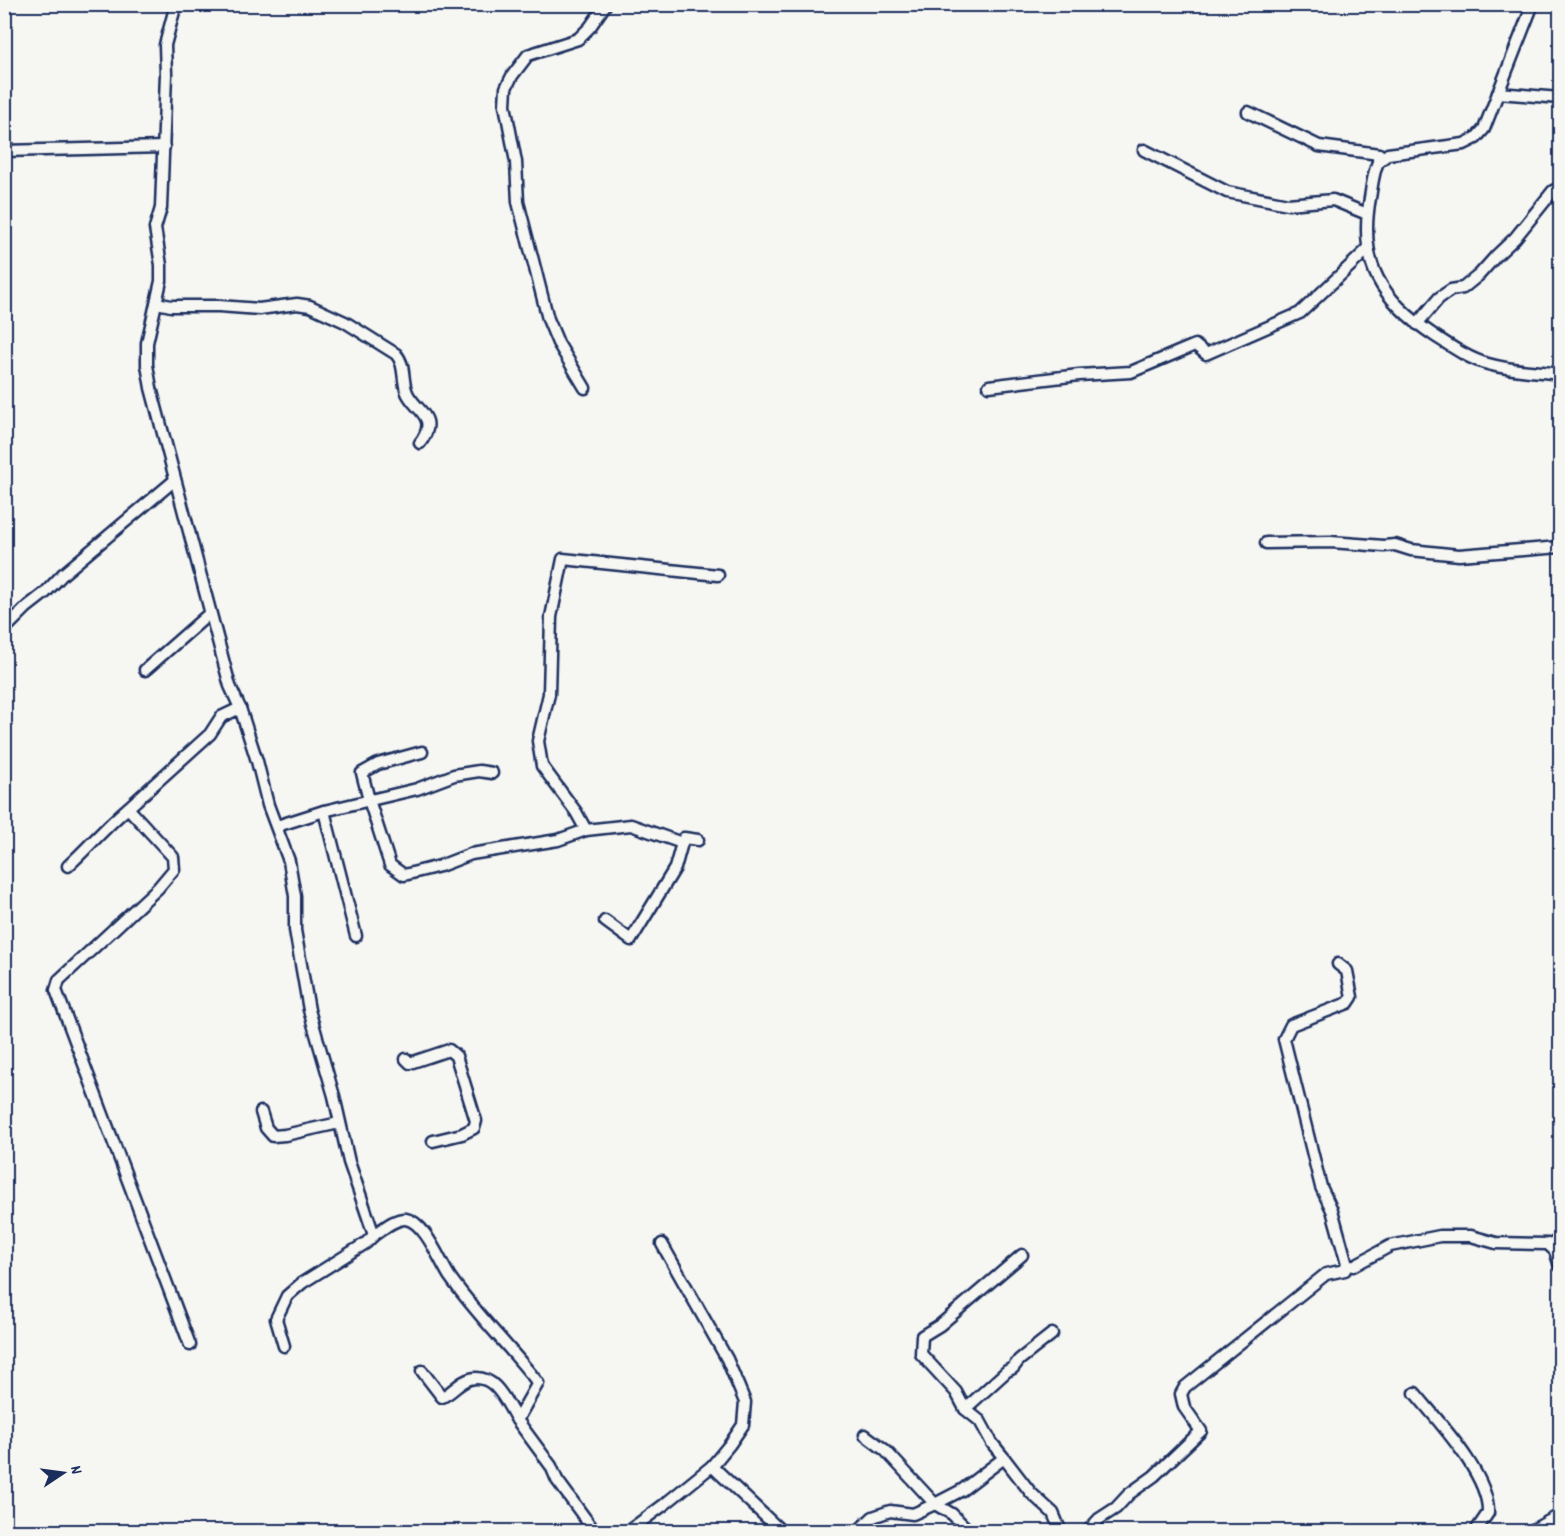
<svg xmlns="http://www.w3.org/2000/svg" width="1565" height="1536" viewBox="0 0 1565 1536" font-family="Dekko,sans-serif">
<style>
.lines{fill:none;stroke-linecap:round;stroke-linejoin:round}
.minor-casing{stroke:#1b2f5e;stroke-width:15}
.minor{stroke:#f6f6f2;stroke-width:10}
</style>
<rect width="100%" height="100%" fill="#f6f6f2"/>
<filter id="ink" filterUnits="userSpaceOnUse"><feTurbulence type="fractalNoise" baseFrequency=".0167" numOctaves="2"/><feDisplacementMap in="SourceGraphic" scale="12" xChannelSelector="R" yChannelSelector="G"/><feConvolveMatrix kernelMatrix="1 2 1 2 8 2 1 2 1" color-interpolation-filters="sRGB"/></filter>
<g filter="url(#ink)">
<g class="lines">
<defs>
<g id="minor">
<path d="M176,4L165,45L166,74L161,208L155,228L161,265V281L147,343V365L151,388L230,686L240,708"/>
<path d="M1533,4L1484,129L1476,138L1464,144L1388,154L1378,162C1373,173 1372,186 1370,198C1358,264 1381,300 1435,336C1452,347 1469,359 1488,364C1512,371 1536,371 1560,374"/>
<path d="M1498,93L1560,98"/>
<path d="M1248,112L1319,146L1379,154L1378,162"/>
<path d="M1144,150L1227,192L1288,204L1333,200L1367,214"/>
<path d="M4,151L164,147"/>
<path d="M157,303L171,306H219L259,309L297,304L310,306L345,322L396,354C405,364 402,377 406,390C412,410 441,415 420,443"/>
<path d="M1417,324L1439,298L1451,290L1463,288L1479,275L1496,256L1515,238L1553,191L1560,188"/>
<path d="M989,386L1079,375L1131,372L1195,345L1206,354L1300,313L1368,249"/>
<path d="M585,388L558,343L548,319L518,202L516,162L505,105L506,88L512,76L528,55L578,39L590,27L606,4"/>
<path d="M1266,543L1331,542L1384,546L1395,545L1411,550L1459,555L1560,547"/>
<path d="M4,630L27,607L45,593L63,574L175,480"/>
<path d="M145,670L210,613"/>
<path d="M422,752L378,764L362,773L369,800L390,865L404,875L440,866L471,854L558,840L586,830L631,825L682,843L684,838L698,840"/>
<path d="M128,808L210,734L221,717L240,708L257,761L268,805L289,861L295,896V930L309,1010L334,1096L349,1162L374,1235C383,1229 395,1218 406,1219C425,1222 440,1262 450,1277C476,1314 510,1347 538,1383L517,1420L551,1466L557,1480L595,1532"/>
<path d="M324,811L356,936"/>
<path d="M277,826L324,811L417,789L454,775L479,771L492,773"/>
<path d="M586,830L576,812L542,766L538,741L549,694L551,617L563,559L718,575"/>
<path d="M68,866C89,847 106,826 128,808L173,857L174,869L158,888L59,980L56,990L190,1345"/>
<path d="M605,921L631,940L675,868L682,843"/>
<path d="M1338,964L1347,971L1352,997L1348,1003L1291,1025L1284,1039L1321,1187L1332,1210L1347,1264"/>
<path d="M406,1059L410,1063L449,1050L456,1056L476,1121L474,1128L462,1134L433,1141"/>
<path d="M261,1112L266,1128L273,1136L285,1135L339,1123"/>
<path d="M662,1244L727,1359L745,1402L743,1425L730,1444L712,1466"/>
<path d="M1550,1246L1560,1238"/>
<path d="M284,1346L276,1319L287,1296L302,1283L366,1243L374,1235"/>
<path d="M422,1371L442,1397C452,1393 459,1382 470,1379C495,1372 507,1404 517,1420"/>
<path d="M1415,1393C1438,1421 1490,1476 1488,1513L1475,1532"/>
<path d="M965,1409L1007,1371L1013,1368L1019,1360L1052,1334"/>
<path d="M865,1435L885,1450L935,1504L962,1490L1004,1458L1031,1493L1053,1513L1061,1532"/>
<path d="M1004,1458L992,1443L980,1421L965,1409L956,1392L921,1354L922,1336L940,1325L1022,1255"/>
<path d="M627,1532L665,1504L712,1466L782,1532"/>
<path d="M857,1532L873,1517L890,1511L913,1514L935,1504L952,1514L970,1532"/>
<path d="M1087,1532L1099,1519L1116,1508L1129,1494L1154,1476L1201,1431L1184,1407L1181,1394L1185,1387L1326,1274L1345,1270L1347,1264L1353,1266L1390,1246L1440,1236H1471L1496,1243L1548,1244L1555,1251L1560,1266"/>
<path d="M1529,1532L1560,1515"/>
</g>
</defs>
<!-- minor casing -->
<use href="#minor" class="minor-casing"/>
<!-- minor -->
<use href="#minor" class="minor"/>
</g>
</g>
<!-- margin -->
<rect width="1565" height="1536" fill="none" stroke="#f6f6f2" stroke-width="24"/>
<rect x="12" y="12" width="1541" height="1512" fill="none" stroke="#1b2f5e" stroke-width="2" filter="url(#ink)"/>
<!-- north arrow -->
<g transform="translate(63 1473) rotate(77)" stroke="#f6f6f2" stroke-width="4.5" paint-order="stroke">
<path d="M0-4.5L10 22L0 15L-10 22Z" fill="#1b2f5e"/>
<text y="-9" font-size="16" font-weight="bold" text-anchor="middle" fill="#1b2f5e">N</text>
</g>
</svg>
